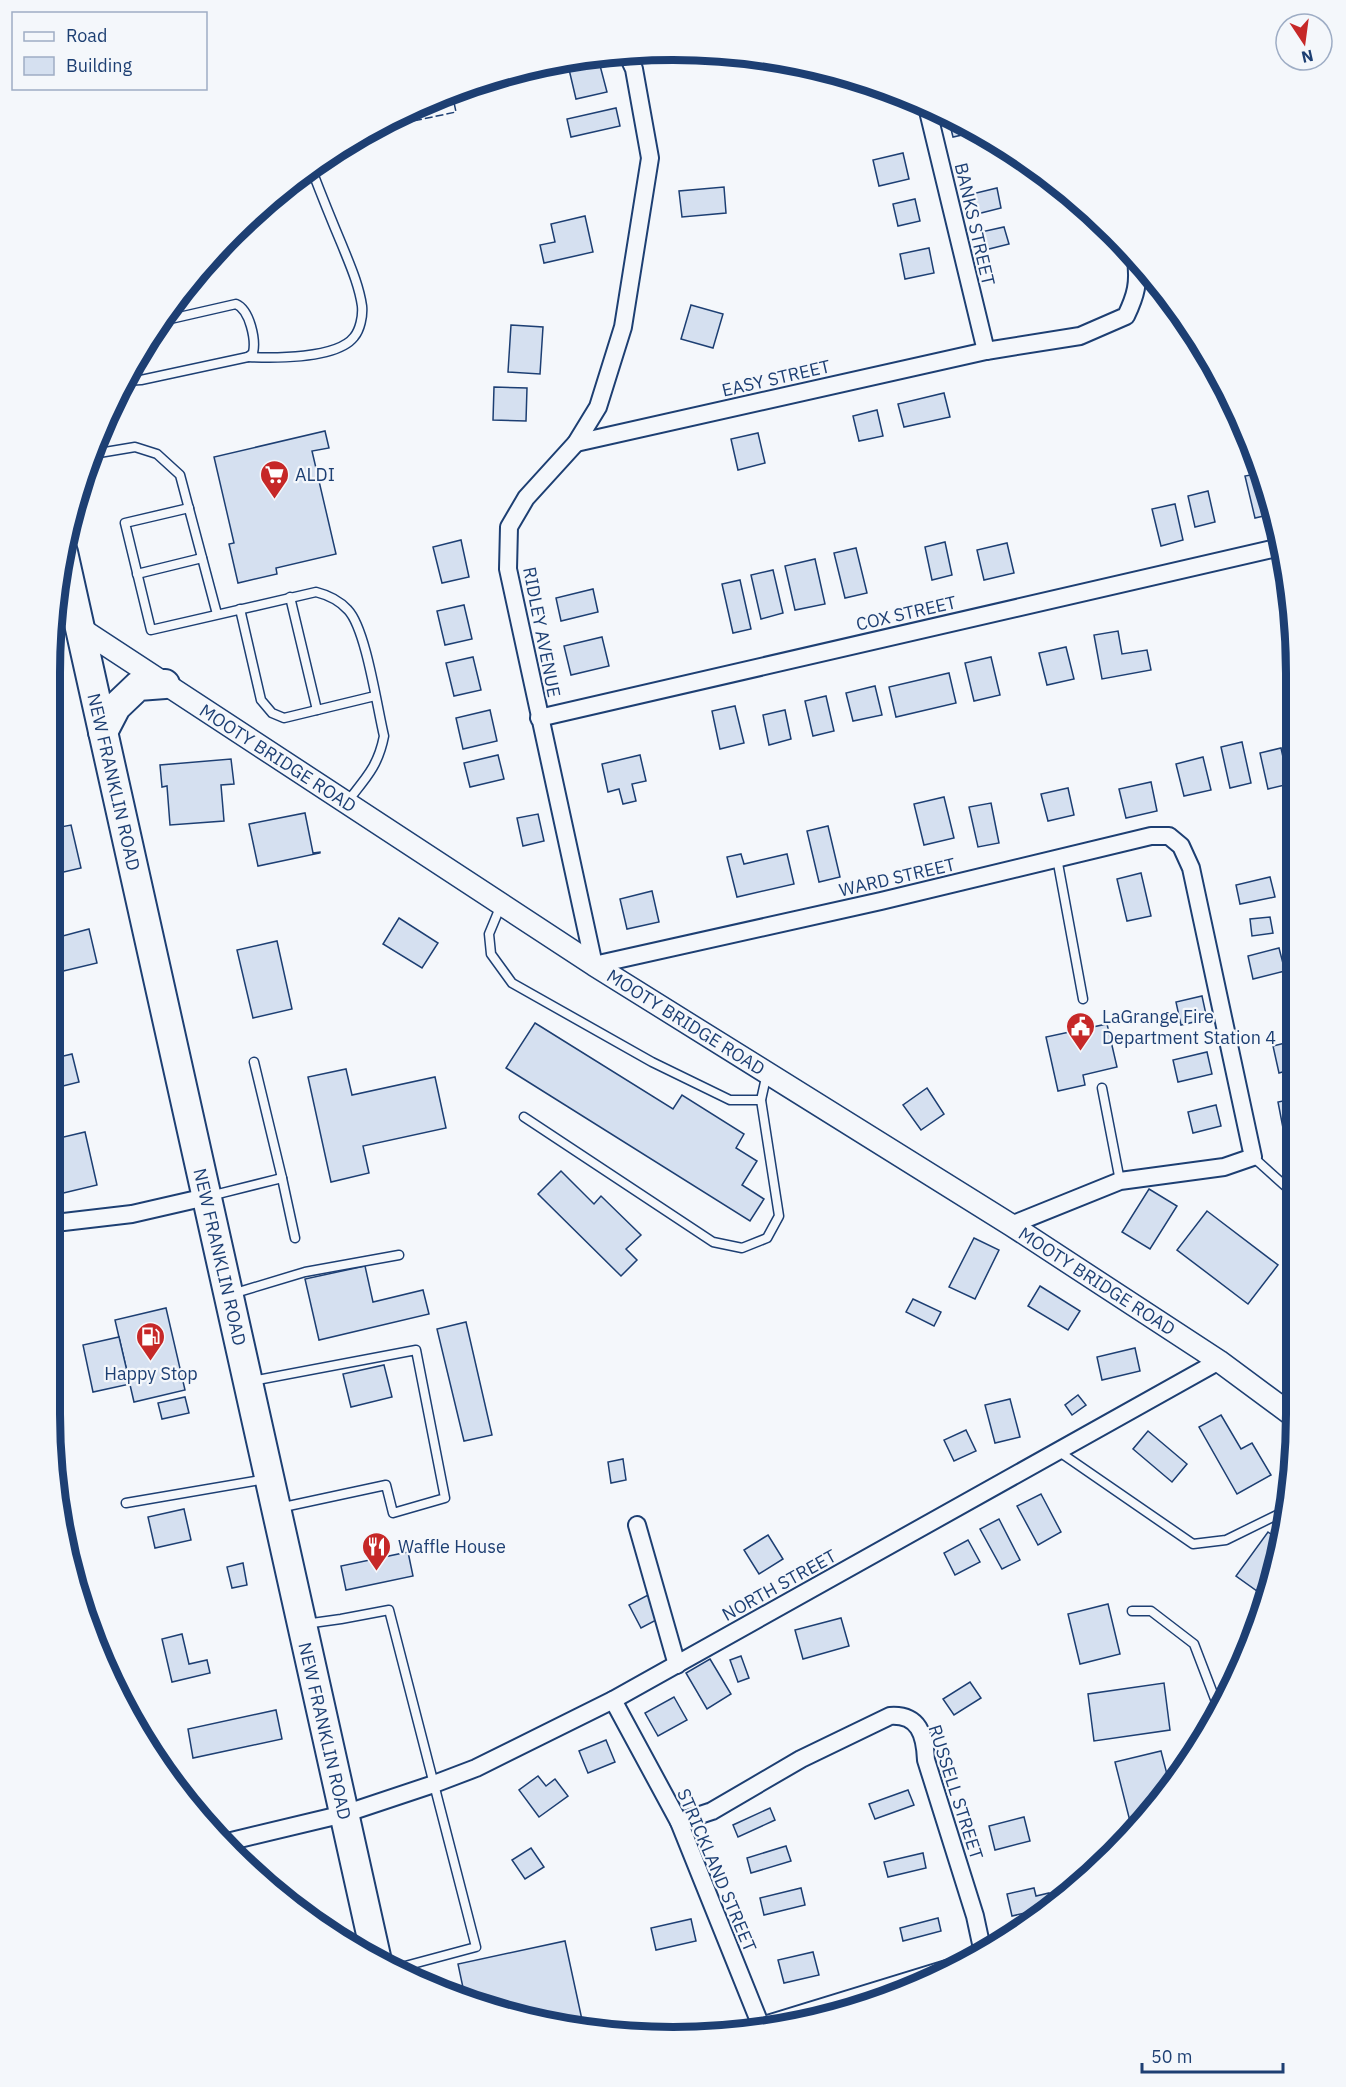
<svg xmlns="http://www.w3.org/2000/svg" width="1346" height="2087" viewBox="0 0 1346 2087" font-family="'IBM Plex Sans',sans-serif">
<style>
.building{fill:#d5e0f0;stroke:#1d3f73;stroke-width:1.5}
.lines{fill:none;stroke-linecap:round;stroke-linejoin:round}
.service-casing{stroke:#1d3f73;stroke-width:11}
.minor-casing{stroke:#1d3f73;stroke-width:20}
.tertiary-casing{stroke:#1d3f73;stroke-width:24}
.trunk-casing{stroke:#1d3f73;stroke-width:32}
.service{stroke:#f4f7fb;stroke-width:8}
.minor{stroke:#f4f7fb;stroke-width:16}
.tertiary{stroke:#f4f7fb;stroke-width:21}
.trunk{stroke:#f4f7fb;stroke-width:28}
.fence{stroke:#1d3f73;stroke-width:1.5;stroke-dasharray:8 3;stroke-linecap:butt}
.labels{text-anchor:middle;dominant-baseline:central;stroke-width:4.5;stroke-linejoin:round;paint-order:stroke}
.street-label{font-size:18px;fill:#1d3f73;stroke:#f4f7fb}
.poi-label{font-size:18px;fill:#1d3f73;stroke:#f4f7fb;text-anchor:start}
.rim{fill:none;stroke:#1d3f73;stroke-width:8}
</style>
<rect width="100%" height="100%" fill="#f4f7fb"/>
<!-- building -->
<g class="building">
<path d="M598,58L607,92L576,99L568,65Z"/>
<path d="M616,108L620,126L571,137L567,119Z"/>
<path d="M948,117L980,131L953,137Z"/>
<path d="M903,153L909,179L879,186L873,160Z"/>
<path d="M724,187L726,213L682,217L679,191Z"/>
<path d="M997,188L1001,208L977,214L972,194Z"/>
<path d="M915,199L920,221L898,226L893,204Z"/>
<path d="M585,216L593,252L544,263L540,245L555,242L551,224Z"/>
<path d="M1004,227L1009,244L985,250L981,232Z"/>
<path d="M929,248L934,273L905,279L900,254Z"/>
<path d="M691,305L723,314L713,348L681,339Z"/>
<path d="M511,325L543,327L540,374L508,372Z"/>
<path d="M494,387L527,388L526,421L493,420Z"/>
<path d="M944,393L950,417L904,427L898,404Z"/>
<path d="M877,410L883,436L859,441L853,416Z"/>
<path d="M325,431L329,448L312,451L336,554L276,568L277,574L238,583L229,544L234,543L214,457Z"/>
<path d="M758,433L765,463L738,470L731,439Z"/>
<path d="M1261,473L1276,513L1255,518L1245,476Z"/>
<path d="M1208,491L1215,522L1195,527L1188,496Z"/>
<path d="M1175,504L1183,540L1161,546L1152,509Z"/>
<path d="M461,540L469,577L442,583L433,547Z"/>
<path d="M945,542L952,575L932,580L925,547Z"/>
<path d="M1007,543L1014,573L984,580L977,550Z"/>
<path d="M856,548L867,593L845,598L834,553Z"/>
<path d="M815,559L825,604L795,610L785,566Z"/>
<path d="M773,570L783,613L761,619L751,575Z"/>
<path d="M740,580L751,629L733,633L722,584Z"/>
<path d="M593,589L598,612L561,621L556,598Z"/>
<path d="M464,605L472,639L445,645L437,611Z"/>
<path d="M1118,631L1122,654L1147,650L1151,670L1102,679L1094,635Z"/>
<path d="M602,637L609,666L571,675L564,646Z"/>
<path d="M1066,647L1074,679L1047,685L1039,653Z"/>
<path d="M473,657L481,690L454,696L446,663Z"/>
<path d="M991,657L1000,695L974,701L965,663Z"/>
<path d="M949,673L956,703L896,717L889,687Z"/>
<path d="M875,686L882,715L853,721L846,693Z"/>
<path d="M826,696L834,731L813,736L805,701Z"/>
<path d="M735,706L744,743L720,749L712,711Z"/>
<path d="M490,710L497,741L463,749L456,718Z"/>
<path d="M785,710L791,739L769,745L763,715Z"/>
<path d="M1242,742L1251,783L1230,788L1221,747Z"/>
<path d="M1281,748L1289,784L1268,789L1260,753Z"/>
<path d="M498,755L504,779L470,787L464,763Z"/>
<path d="M640,755L646,781L632,784L636,801L623,804L619,789L608,792L602,764Z"/>
<path d="M1203,757L1211,790L1184,796L1176,764Z"/>
<path d="M231,759L234,784L221,785L224,821L170,825L167,786L162,787L160,765Z"/>
<path d="M1151,782L1157,811L1126,818L1119,789Z"/>
<path d="M1068,788L1074,815L1048,821L1041,794Z"/>
<path d="M944,797L954,838L924,845L914,804Z"/>
<path d="M991,803L999,843L978,847L969,807Z"/>
<path d="M305,813L313,853L320,852V853L258,866L249,824Z"/>
<path d="M538,814L544,841L523,846L517,818Z"/>
<path d="M71,825L81,868L55,874V828Z"/>
<path d="M828,826L840,877L819,882L807,831Z"/>
<path d="M741,854L744,864L787,854L794,884L737,897L727,857Z"/>
<path d="M1141,873L1151,916L1127,921L1117,879Z"/>
<path d="M1270,877L1275,897L1240,904L1236,885Z"/>
<path d="M652,891L659,922L627,929L620,899Z"/>
<path d="M1270,917L1273,933L1252,936L1250,919Z"/>
<path d="M399,918L438,943L422,968L383,944Z"/>
<path d="M89,929L97,963L55,973V938Z"/>
<path d="M277,941L292,1009L253,1018L237,950Z"/>
<path d="M1279,948L1285,971L1253,979L1248,956Z"/>
<path d="M1202,996L1207,1019L1181,1025L1176,1002Z"/>
<path d="M535,1023L673,1109L682,1095L744,1134L736,1148L757,1161L742,1185L764,1199L750,1221L506,1068Z"/>
<path d="M1107,1024L1117,1067L1083,1075L1085,1085L1058,1091L1046,1037Z"/>
<path d="M1293,1041V1069L1279,1073L1273,1046Z"/>
<path d="M1207,1052L1212,1074L1178,1082L1173,1060Z"/>
<path d="M72,1054L79,1082L55,1088V1058Z"/>
<path d="M346,1069L352,1095L435,1077L446,1128L363,1146L369,1173L331,1182L308,1077Z"/>
<path d="M927,1088L944,1114L921,1130L903,1105Z"/>
<path d="M1293,1099V1125L1283,1128L1278,1102Z"/>
<path d="M1216,1105L1221,1126L1193,1133L1188,1112Z"/>
<path d="M85,1132L97,1185L55,1195V1139Z"/>
<path d="M561,1171L594,1204L601,1196L641,1235L626,1249L637,1260L621,1276L538,1194Z"/>
<path d="M1149,1189L1177,1206L1150,1249L1122,1232Z"/>
<path d="M1207,1211L1278,1265L1248,1304L1177,1250Z"/>
<path d="M974,1238L999,1250L975,1299L949,1287Z"/>
<path d="M365,1266L373,1302L423,1290L429,1314L319,1340L305,1279Z"/>
<path d="M1040,1286L1080,1311L1068,1330L1028,1306Z"/>
<path d="M913,1299L941,1312L934,1326L906,1312Z"/>
<path d="M166,1308L185,1390L134,1402L115,1320Z"/>
<path d="M466,1322L492,1435L464,1441L437,1329Z"/>
<path d="M119,1337L130,1384L93,1392L83,1345Z"/>
<path d="M1135,1348L1140,1371L1102,1380L1097,1357Z"/>
<path d="M384,1365L392,1397L351,1407L343,1374Z"/>
<path d="M1078,1395L1086,1405L1072,1415L1065,1405Z"/>
<path d="M185,1397L189,1413L162,1419L158,1403Z"/>
<path d="M1010,1399L1020,1437L995,1443L985,1405Z"/>
<path d="M1221,1415L1241,1449L1252,1443L1271,1475L1237,1494L1199,1427Z"/>
<path d="M966,1430L976,1451L954,1461L944,1440Z"/>
<path d="M1148,1431L1187,1464L1172,1482L1133,1449Z"/>
<path d="M623,1459L626,1480L611,1483L608,1462Z"/>
<path d="M1041,1494L1061,1532L1038,1545L1017,1506Z"/>
<path d="M184,1509L191,1540L155,1548L148,1517Z"/>
<path d="M999,1519L1020,1560L1002,1569L980,1529Z"/>
<path d="M1268,1532L1279,1540L1264,1596L1236,1576Z"/>
<path d="M768,1535L783,1559L759,1574L744,1550Z"/>
<path d="M968,1540L980,1562L955,1575L944,1553Z"/>
<path d="M408,1552L413,1576L346,1590L341,1566Z"/>
<path d="M243,1563L247,1585L232,1588L227,1567Z"/>
<path d="M650,1594L662,1617L641,1628L629,1605Z"/>
<path d="M1108,1604L1120,1654L1080,1664L1068,1614Z"/>
<path d="M841,1618L849,1646L803,1659L795,1630Z"/>
<path d="M182,1634L189,1664L207,1660L210,1673L172,1682L162,1639Z"/>
<path d="M741,1656L749,1678L738,1682L730,1660Z"/>
<path d="M710,1659L731,1694L707,1709L686,1673Z"/>
<path d="M970,1682L981,1698L954,1715L943,1699Z"/>
<path d="M1164,1683L1170,1730L1094,1741L1088,1694Z"/>
<path d="M674,1697L687,1720L658,1736L645,1713Z"/>
<path d="M276,1710L282,1739L193,1758L188,1729Z"/>
<path d="M606,1740L615,1762L588,1773L579,1751Z"/>
<path d="M1161,1751L1170,1786L1142,1825L1133,1833L1115,1762Z"/>
<path d="M538,1776L546,1786L555,1779L568,1796L539,1817L519,1790Z"/>
<path d="M908,1790L914,1805L875,1819L869,1804Z"/>
<path d="M770,1808L775,1820L738,1837L733,1825Z"/>
<path d="M1024,1817L1030,1841L995,1850L989,1826Z"/>
<path d="M786,1846L791,1861L751,1873L747,1858Z"/>
<path d="M531,1848L544,1867L525,1879L512,1860Z"/>
<path d="M923,1853L926,1868L888,1877L884,1862Z"/>
<path d="M801,1888L805,1905L764,1915L760,1898Z"/>
<path d="M1034,1888L1036,1896L1049,1893L1052,1904L1047,1908L1012,1916L1007,1894Z"/>
<path d="M938,1918L941,1931L903,1941L900,1928Z"/>
<path d="M691,1919L696,1941L656,1950L651,1928Z"/>
<path d="M565,1941L584,2029L552,2026L466,2002L458,1964Z"/>
<path d="M813,1952L819,1975L784,1983L778,1960Z"/>
</g>
<g class="lines">
<defs>
<g id="service">
<path d="M248,357C273,358 337,359 354,337C360,330 363,316 362,306C359,285 350,265 342,245C331,219 321,194 311,168"/>
<path d="M125,381L141,380L248,357L253,353C256,340 250,310 236,304L166,320"/>
<path d="M93,454L135,447L157,454L180,475L217,614"/>
<path d="M189,508L125,523L151,630L316,592C328,595 339,600 348,610C366,629 377,707 384,736C378,767 365,779 347,802"/>
<path d="M137,574L202,558"/>
<path d="M290,597L317,710"/>
<path d="M240,609L261,700L272,713L284,718L375,696"/>
<path d="M1057,858L1083,999"/>
<path d="M501,905L489,934L491,954L512,983L652,1062L730,1100H761"/>
<path d="M254,1062L282,1178"/>
<path d="M1102,1088L1120,1181"/>
<path d="M524,1117L713,1242L742,1248L767,1238L779,1216L761,1100L767,1073"/>
<path d="M1253,1157L1293,1193"/>
<path d="M210,1196L282,1178L295,1238"/>
<path d="M232,1294L305,1272L399,1255"/>
<path d="M252,1381L416,1350L445,1498L393,1513L386,1485L279,1508"/>
<path d="M1058,1451L1193,1544L1226,1540L1287,1510"/>
<path d="M126,1503L266,1479"/>
<path d="M1132,1611H1151L1194,1644L1220,1712"/>
<path d="M305,1624L341,1619L389,1610L476,1947L394,1969"/>
</g>
<g id="minor">
<path d="M626,52L634,69L650,158L623,327L598,407L576,443L526,498L509,527L508,569L594,965L881,901L1151,836H1169L1181,846L1191,868L1253,1157L1224,1167L1120,1181L1011,1225"/>
<path d="M927,107L986,351"/>
<path d="M576,443L986,351L1080,336L1126,316C1136,295 1139,283 1136,260"/>
<path d="M539,718L1281,547"/>
<path d="M55,1223L132,1214L206,1197"/>
<path d="M637,1525L677,1665"/>
<path d="M613,1700L679,1822L761,2026"/>
<path d="M679,1822L712,1811L801,1759L890,1716C919,1714 925,1735 926,1760L975,1916L983,1953"/>
<path d="M223,1843L344,1814L434,1784L476,1768L613,1700L1219,1361"/>
<path d="M764,2025L966,1963"/>
</g>
<path id="tertiary" d="M80,628L594,965L1011,1225L1219,1361L1292,1415"/>
<g id="trunk">
<path d="M63,552L377,1961"/>
<path d="M103,732L116,707L138,686L165,684"/>
</g>
</defs>
<!-- service casing -->
<use href="#service" class="service-casing"/>
<!-- minor casing -->
<use href="#minor" class="minor-casing"/>
<!-- tertiary casing -->
<use href="#tertiary" class="tertiary-casing"/>
<!-- trunk casing -->
<use href="#trunk" class="trunk-casing"/>
<!-- service -->
<use href="#service" class="service"/>
<!-- minor -->
<use href="#minor" class="minor"/>
<!-- tertiary -->
<use href="#tertiary" class="tertiary"/>
<!-- trunk -->
<use href="#trunk" class="trunk"/>
<!-- fence -->
<path class="fence" d="M371,130L456,112L452,93"/>
</g>
<!-- icons -->
<defs>
<symbol id="supermarket-pin" viewBox="-11 -11 22 30"><path d="M0 17L-7.5 6A9.5 9.5 0 1 1 7.5 6Z" fill="#c62828" stroke="#f4f7fb"/><path d="M-6-5.5h2.5l.6 2H6L4.5 2H-2.5L-4.4-4H-6ZM-1.5 3.2a1.3 1.3 0 1 0 .1 0ZM3 3.2a1.3 1.3 0 1 0 .1 0Z" fill="#fff"/></symbol>
<symbol id="civic-pin" viewBox="-11 -11 22 30"><path d="M0 17L-7.5 6A9.5 9.5 0 1 1 7.5 6Z" fill="#c62828" stroke="#f4f7fb"/><path d="M-.6-6.5H3V-4.5H.6V-3L4-1V1h2V6H-6V1h2V-1L-.6-3ZM-1.2 2.5V6h2.4V2.5Z" fill="#fff"/></symbol>
<symbol id="fuel-pin" viewBox="-11 -11 22 30"><path d="M0 17L-7.5 6A9.5 9.5 0 1 1 7.5 6Z" fill="#c62828" stroke="#f4f7fb"/><path d="M-5.5-6h7V0h2V4h1.3V-2.5L3-4.5l.8-.8L6-3V5H2.5V1h-1V6h-7ZM-4.2-4.7v3.2H.2V-4.7Z" fill="#fff"/></symbol>
<symbol id="restaurant-pin" viewBox="-11 -11 22 30"><path d="M0 17L-7.5 6A9.5 9.5 0 1 1 7.5 6Z" fill="#c62828" stroke="#f4f7fb"/><path d="M-5-6h1v4h1v-4h1v4h1v-4h1v5L-1.5 .5V6h-2V.5L-5-1ZM5-6V6H3V1.5H1.5Q1.5-4 5-6Z" fill="#fff"/></symbol>
</defs>
<g fill-rule="evenodd">
<use href="#supermarket-pin" x="258" y="458" width="33" height="45"/>
<use href="#civic-pin" x="1064" y="1010" width="33" height="45"/>
<use href="#fuel-pin" x="134" y="1320" width="33" height="45"/>
<use href="#restaurant-pin" x="360" y="1530" width="33" height="45"/>
</g>
<g class="labels">
<!-- street labels -->
<g class="street-label">
<text transform="translate(975 224) rotate(77)">BANKS STREET</text>
<text transform="translate(776 378) rotate(-13)">EASY STREET</text>
<text transform="translate(906 613) rotate(-13)">COX STREET</text>
<text transform="translate(542 632) rotate(79)">RIDLEY AVENUE</text>
<text transform="translate(278 758) rotate(33)">MOOTY BRIDGE ROAD</text>
<text transform="translate(114 782) rotate(77)">NEW FRANKLIN ROAD</text>
<text transform="translate(897 877) rotate(-13)">WARD STREET</text>
<text transform="translate(686 1022) rotate(32)">MOOTY BRIDGE ROAD</text>
<text transform="translate(220 1257) rotate(77)">NEW FRANKLIN ROAD</text>
<text transform="translate(1097 1281) rotate(33)">MOOTY BRIDGE ROAD</text>
<text transform="translate(779 1585) rotate(-29)">NORTH STREET</text>
<text transform="translate(325 1731) rotate(77)">NEW FRANKLIN ROAD</text>
<text transform="translate(956 1792) rotate(72)">RUSSELL STREET</text>
<text transform="translate(717 1870) rotate(67)">STRICKLAND STREET</text>
</g>
<!-- poi labels -->
<g class="poi-label">
<text x="295" y="474">ALDI</text>
<text x="1102" y="1016">LaGrange Fire<tspan x="1102" dy="21">Department Station 4</tspan></text>
<text x="151" y="1373" text-anchor="middle">Happy Stop</text>
<text x="398" y="1546">Waffle House</text>
</g>
</g>
<!-- crop -->
<path d="M0 0H1346V2087H0ZM673 60H673A613 613 0 0 1 1286 673V1414A613 613 0 0 1 673 2027H673A613 613 0 0 1 60 1414V673A613 613 0 0 1 673 60Z" fill="#f4f7fb" fill-rule="evenodd"/>
<path class="rim" d="M673 60H673A613 613 0 0 1 1286 673V1414A613 613 0 0 1 673 2027H673A613 613 0 0 1 60 1414V673A613 613 0 0 1 673 60Z"/>
<!-- legend -->
<rect x="12" y="12" width="195" height="78" fill="#f4f7fb" stroke="#9eadc5" stroke-width="1.5"/>
<rect x="24" y="32" width="30" height="9" fill="#f4f7fb" stroke="#9eadc5" stroke-width="1.5"/>
<text x="66" y="42" font-size="18" fill="#1d3f73">Road</text>
<rect x="24" y="57" width="30" height="18" fill="#d5e0f0" stroke="#9eadc5" stroke-width="1.5"/>
<text x="66" y="72" font-size="18" fill="#1d3f73">Building</text>
<!-- north arrow -->
<g transform="translate(1304 42) rotate(167)"><circle r="28" fill="#f4f7fb" stroke="#9eadc5" stroke-width="1.5"/>
<path d="M0-4.5L10 22L0 15L-10 22Z" fill="#c62828"/>
<text y="-9" font-size="16" font-weight="bold" text-anchor="middle" fill="#1d3f73">N</text>
</g>
<!-- scale -->
<path d="M1142 2063v9h141v-9" fill="none" stroke="#1d3f73" stroke-width="3"/>
<text x="1151" y="2063" font-size="18" fill="#1d3f73" stroke="#f4f7fb" stroke-width="4.5" paint-order="stroke">50 m</text>
</svg>
